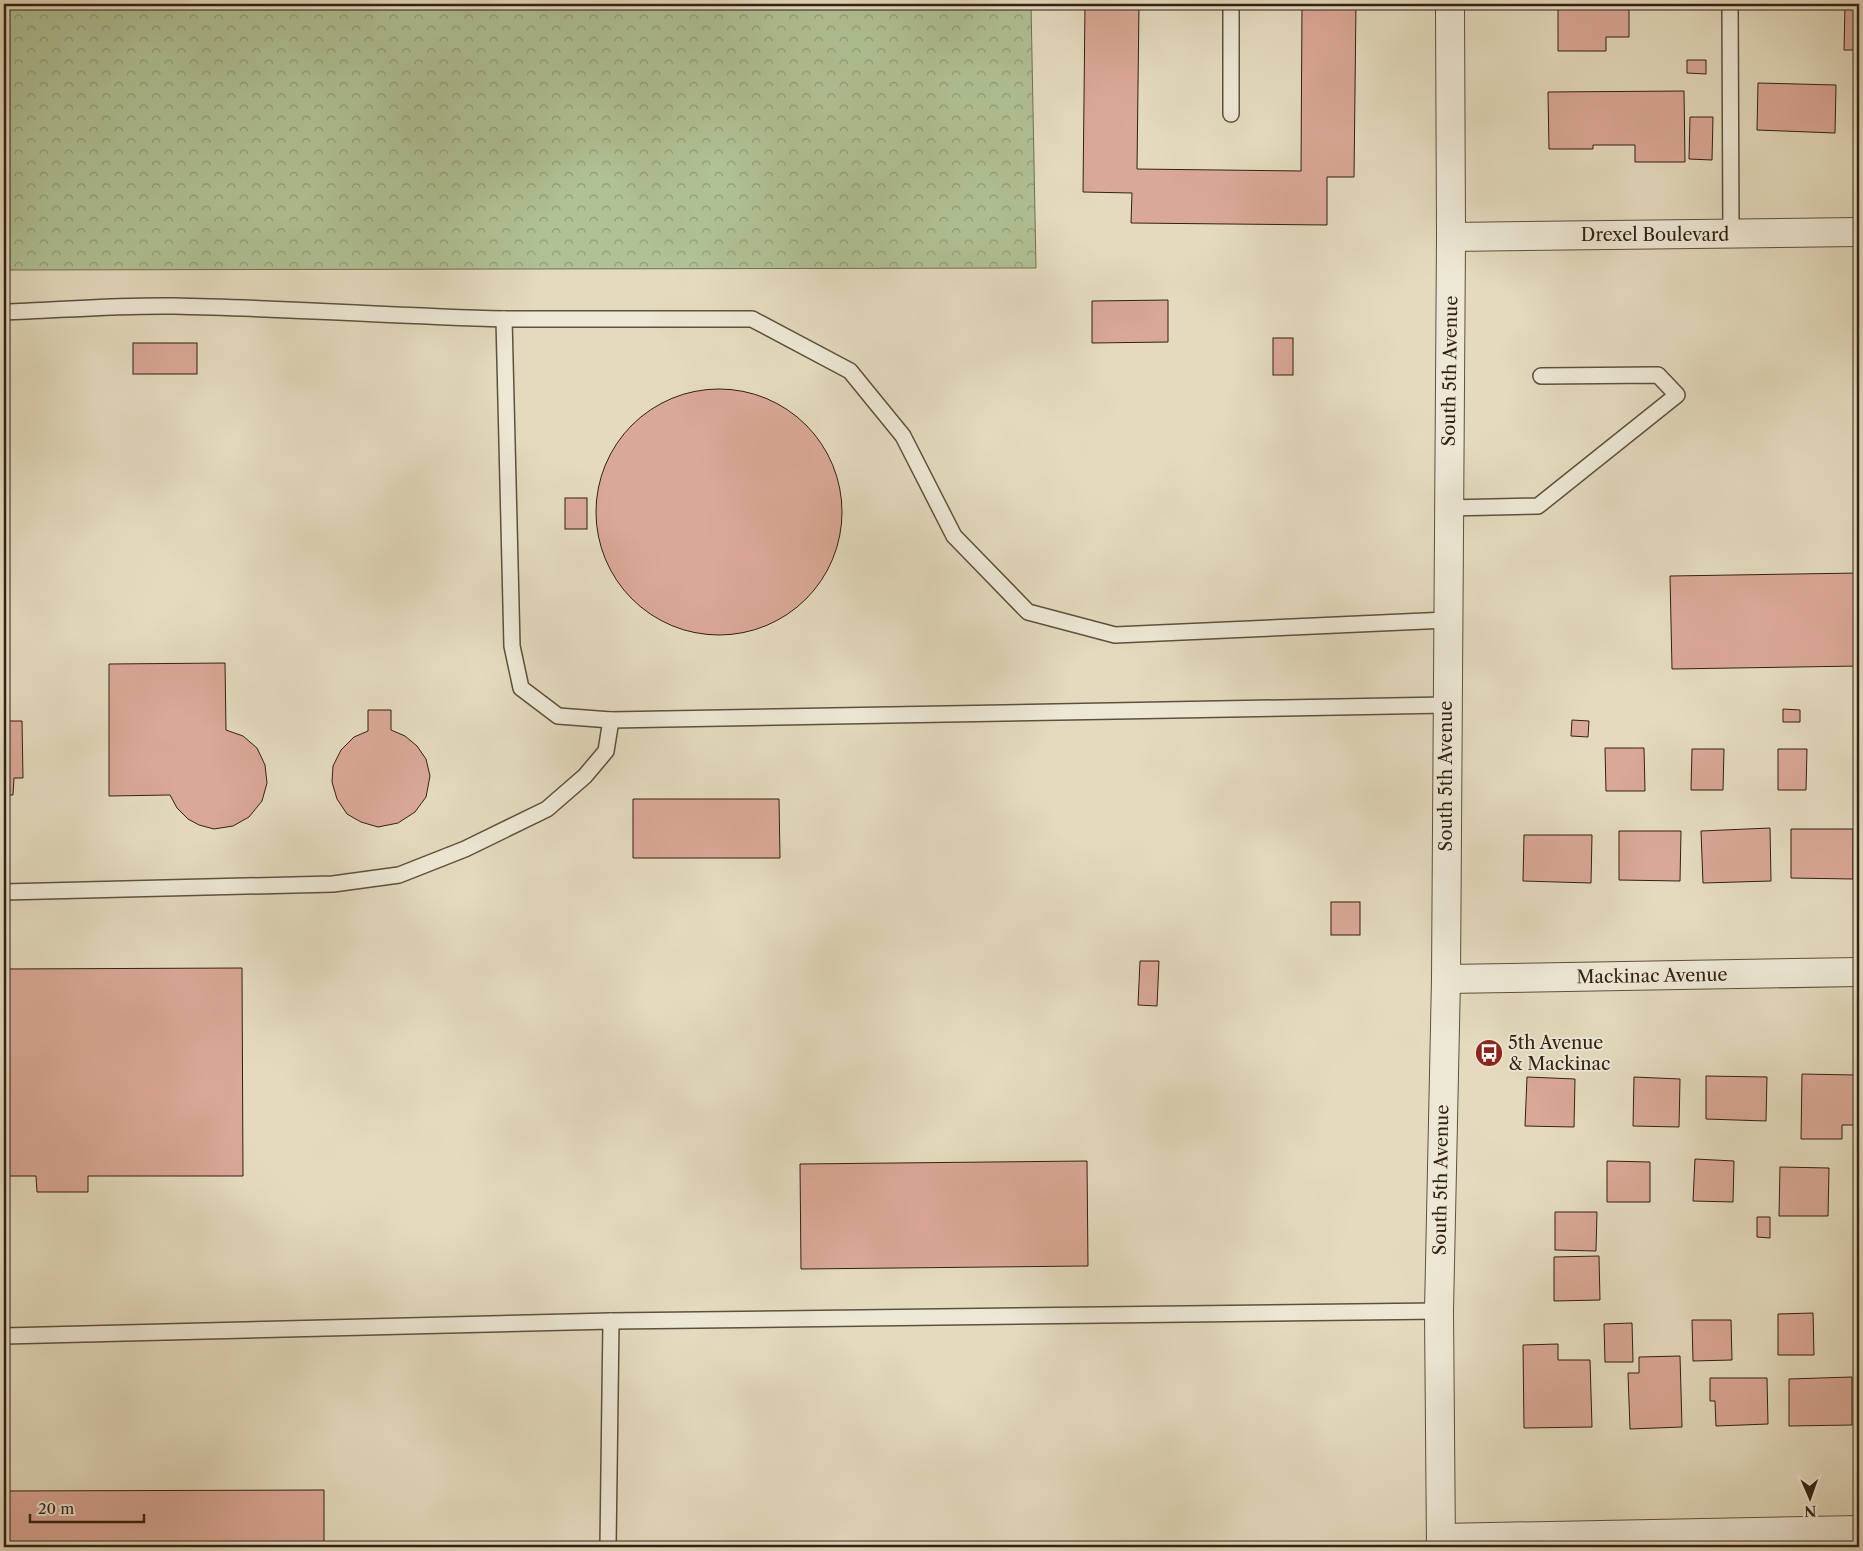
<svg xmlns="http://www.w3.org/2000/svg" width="1863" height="1551" viewBox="0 0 1863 1551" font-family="'Libre Caslon Text',serif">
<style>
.forest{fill:url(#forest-crowns);stroke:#717154}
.building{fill:#daa896;stroke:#332114}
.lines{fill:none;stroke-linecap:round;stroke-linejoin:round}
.service-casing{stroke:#5f503e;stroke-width:18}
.minor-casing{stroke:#5f503e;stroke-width:30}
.tertiary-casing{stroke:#5f503e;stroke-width:30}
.service{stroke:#ede8d5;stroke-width:15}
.minor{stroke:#ede8d5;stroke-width:28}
.tertiary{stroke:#ede8d5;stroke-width:28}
.labels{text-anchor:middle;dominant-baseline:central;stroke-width:4;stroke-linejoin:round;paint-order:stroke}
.street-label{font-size:18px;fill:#332114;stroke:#ede8d5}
.poi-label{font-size:18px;fill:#332114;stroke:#ede8d5;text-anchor:start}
</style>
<defs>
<pattern id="forest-crowns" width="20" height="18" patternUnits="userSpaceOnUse" patternTransform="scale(1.25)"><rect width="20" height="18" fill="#afc195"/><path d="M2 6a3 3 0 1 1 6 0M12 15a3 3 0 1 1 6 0" fill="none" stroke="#8f9c78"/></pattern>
</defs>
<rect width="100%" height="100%" fill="#e4dbbe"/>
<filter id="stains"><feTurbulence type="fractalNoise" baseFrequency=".004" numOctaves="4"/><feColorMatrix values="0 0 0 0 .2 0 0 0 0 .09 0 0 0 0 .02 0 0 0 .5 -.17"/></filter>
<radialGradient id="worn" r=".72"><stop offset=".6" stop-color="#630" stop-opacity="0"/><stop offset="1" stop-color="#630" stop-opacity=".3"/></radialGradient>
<!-- forest -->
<path class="forest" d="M4,4H1031L1036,268L4,270Z"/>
<!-- building -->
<g class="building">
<path d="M1085,4H1139L1137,169L1301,171L1302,4H1356L1354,177H1327V225L1131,223L1132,193L1083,192Z"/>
<path d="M1558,4H1629V37H1606V51H1558Z"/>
<path d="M1845,6H1859V50H1844Z"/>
<path d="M1687,60H1706V74L1687,73Z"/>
<path d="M1758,83L1836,85L1835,133L1757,130Z"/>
<path d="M1684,91L1685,162H1635V145H1593V149H1549L1548,92Z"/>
<path d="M1690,117H1713L1712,160L1689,159Z"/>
<path d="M1168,300V342L1092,343V301Z"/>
<rect x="1273" y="338" width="20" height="37"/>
<rect x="133" y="343" width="64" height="31"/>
<circle cx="719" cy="512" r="123"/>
<rect x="565" y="498" width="22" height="31"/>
<path d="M1859,573V666L1672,669L1670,576Z"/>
<path d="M225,663L226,730L243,736L257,748L265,765L267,783L262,801L249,817L233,826L214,829L199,825L188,819L177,808L170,795L109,796V664Z"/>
<path d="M1783,709L1800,710V722H1783Z"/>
<path d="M368,710H391V730L405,736L417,746L426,759L430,776L426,797L415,812L398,823L378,827L361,822L347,814L337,799L332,782L333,766L341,750L354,737L368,731Z"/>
<path d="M1572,720L1589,721L1588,737L1571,736Z"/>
<path d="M4,721H22L23,778H14L13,795H4Z"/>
<path d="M1605,748H1644L1645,791H1606Z"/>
<path d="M1692,749H1724L1723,790H1691Z"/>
<path d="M1778,749H1807L1806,790H1778Z"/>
<path d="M633,799H779L780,858H633Z"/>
<path d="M1770,828L1771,881L1703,883L1701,831Z"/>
<path d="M1791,829H1853V879L1791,878Z"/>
<path d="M1619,831H1681L1680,881L1619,880Z"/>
<path d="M1524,835H1592L1591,883L1523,881Z"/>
<rect x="1331" y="902" width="29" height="33"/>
<path d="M1140,961H1159L1157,1006L1138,1005Z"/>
<path d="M242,968L243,1176H88V1192H37L36,1176H4V969Z"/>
<path d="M1802,1074L1855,1075V1125H1842V1139H1801Z"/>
<path d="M1706,1076L1767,1077L1766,1121L1706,1119Z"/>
<path d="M1527,1077L1575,1079L1574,1127L1525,1126Z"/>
<path d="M1634,1077L1680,1079L1679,1127L1633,1126Z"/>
<path d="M1695,1159L1734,1161L1733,1202L1693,1201Z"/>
<path d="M1087,1161L1088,1266L801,1269L800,1164Z"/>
<path d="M1607,1161L1650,1162V1202H1607Z"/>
<path d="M1780,1167L1829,1168L1828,1216H1779Z"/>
<path d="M1555,1212H1597L1596,1251L1555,1250Z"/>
<path d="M1757,1217H1770V1238L1757,1237Z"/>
<path d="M1599,1256L1600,1300L1554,1301V1257Z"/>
<path d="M1813,1313L1814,1355H1778V1314Z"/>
<path d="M1692,1320H1731L1732,1360L1693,1361Z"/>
<path d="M1632,1323L1633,1362H1605L1604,1324Z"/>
<path d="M1558,1344V1360H1590L1592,1427L1524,1428L1523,1345Z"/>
<path d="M1680,1356L1682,1427L1630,1429L1628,1373H1639V1357Z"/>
<path d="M1852,1377V1425L1789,1426V1379Z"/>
<path d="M1710,1378H1767L1768,1424L1716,1426L1715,1401H1710Z"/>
<path d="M324,1490V1547H4V1491Z"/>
</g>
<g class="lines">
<defs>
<g id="service">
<path d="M1231,4V114"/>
<path d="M1730,4L1731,235"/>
<path d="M4,312C60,310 118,305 174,306C285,308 394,316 504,319"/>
<path d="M1448,508L1538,506L1677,395L1658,375L1541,376"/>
<path d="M1446,705L611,720L558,716L521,688L512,646L504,319H752L850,371L903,436L954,536L1028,612L1115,635L1447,620"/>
<path d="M4,892L333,884L399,875L465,849L547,809L585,776L606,751L611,720"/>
<path d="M4,1336L611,1321L1439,1311"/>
<path d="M608,1547L611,1321"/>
</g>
<g id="minor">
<path d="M1451,237L1859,232"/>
<path d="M1446,979L1859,972"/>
<path d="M1441,1538L1859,1530"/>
</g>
<path id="tertiary" d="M1441,1547L1439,1311L1446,979L1451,237L1450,4"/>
</defs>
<!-- service casing -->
<use href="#service" class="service-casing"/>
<!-- minor casing -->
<use href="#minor" class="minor-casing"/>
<!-- tertiary casing -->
<use href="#tertiary" class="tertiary-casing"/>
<!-- service -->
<use href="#service" class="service"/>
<!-- minor -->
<use href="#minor" class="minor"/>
<!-- tertiary -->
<use href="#tertiary" class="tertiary"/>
</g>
<!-- icons -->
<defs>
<symbol id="bus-disc" viewBox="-11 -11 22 22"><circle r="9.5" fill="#8f2418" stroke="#ede8d5"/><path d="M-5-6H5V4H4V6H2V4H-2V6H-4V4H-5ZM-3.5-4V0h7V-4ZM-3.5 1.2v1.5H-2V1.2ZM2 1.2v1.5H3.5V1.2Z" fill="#fff"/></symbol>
</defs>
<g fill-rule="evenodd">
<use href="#bus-disc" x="1473" y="1037" width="32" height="32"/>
</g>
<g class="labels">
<!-- street labels -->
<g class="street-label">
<text x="1655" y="235">Drexel Boulevard</text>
<text transform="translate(1450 371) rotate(-89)">South 5th Avenue</text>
<text transform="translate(1446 776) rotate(-90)">South 5th Avenue</text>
<text transform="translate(1652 976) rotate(-1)">Mackinac Avenue</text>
<text transform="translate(1441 1180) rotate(-89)">South 5th Avenue</text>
</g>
<!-- poi labels -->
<g class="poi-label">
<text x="1508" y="1043">5th Avenue<tspan x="1508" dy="21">&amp; Mackinac</tspan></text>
</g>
</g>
<!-- margin -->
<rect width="1863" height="1551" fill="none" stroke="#e4dbbe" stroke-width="20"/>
<rect x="5" y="5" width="1853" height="1541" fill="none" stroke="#332114" stroke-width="2.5"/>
<rect x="10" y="10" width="1843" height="1531" fill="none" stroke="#332114"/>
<!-- north arrow -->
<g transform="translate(1810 1498) rotate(178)" stroke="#ede8d5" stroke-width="4" paint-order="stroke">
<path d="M0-4L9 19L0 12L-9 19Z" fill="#332114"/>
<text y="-8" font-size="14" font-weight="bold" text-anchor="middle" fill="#332114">N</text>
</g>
<!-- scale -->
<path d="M30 1514v8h114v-8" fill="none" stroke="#332114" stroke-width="2.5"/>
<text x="38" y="1514" font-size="15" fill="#332114" stroke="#ede8d5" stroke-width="4" paint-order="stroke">20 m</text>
<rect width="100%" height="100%" filter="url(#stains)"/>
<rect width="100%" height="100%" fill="url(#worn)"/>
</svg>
